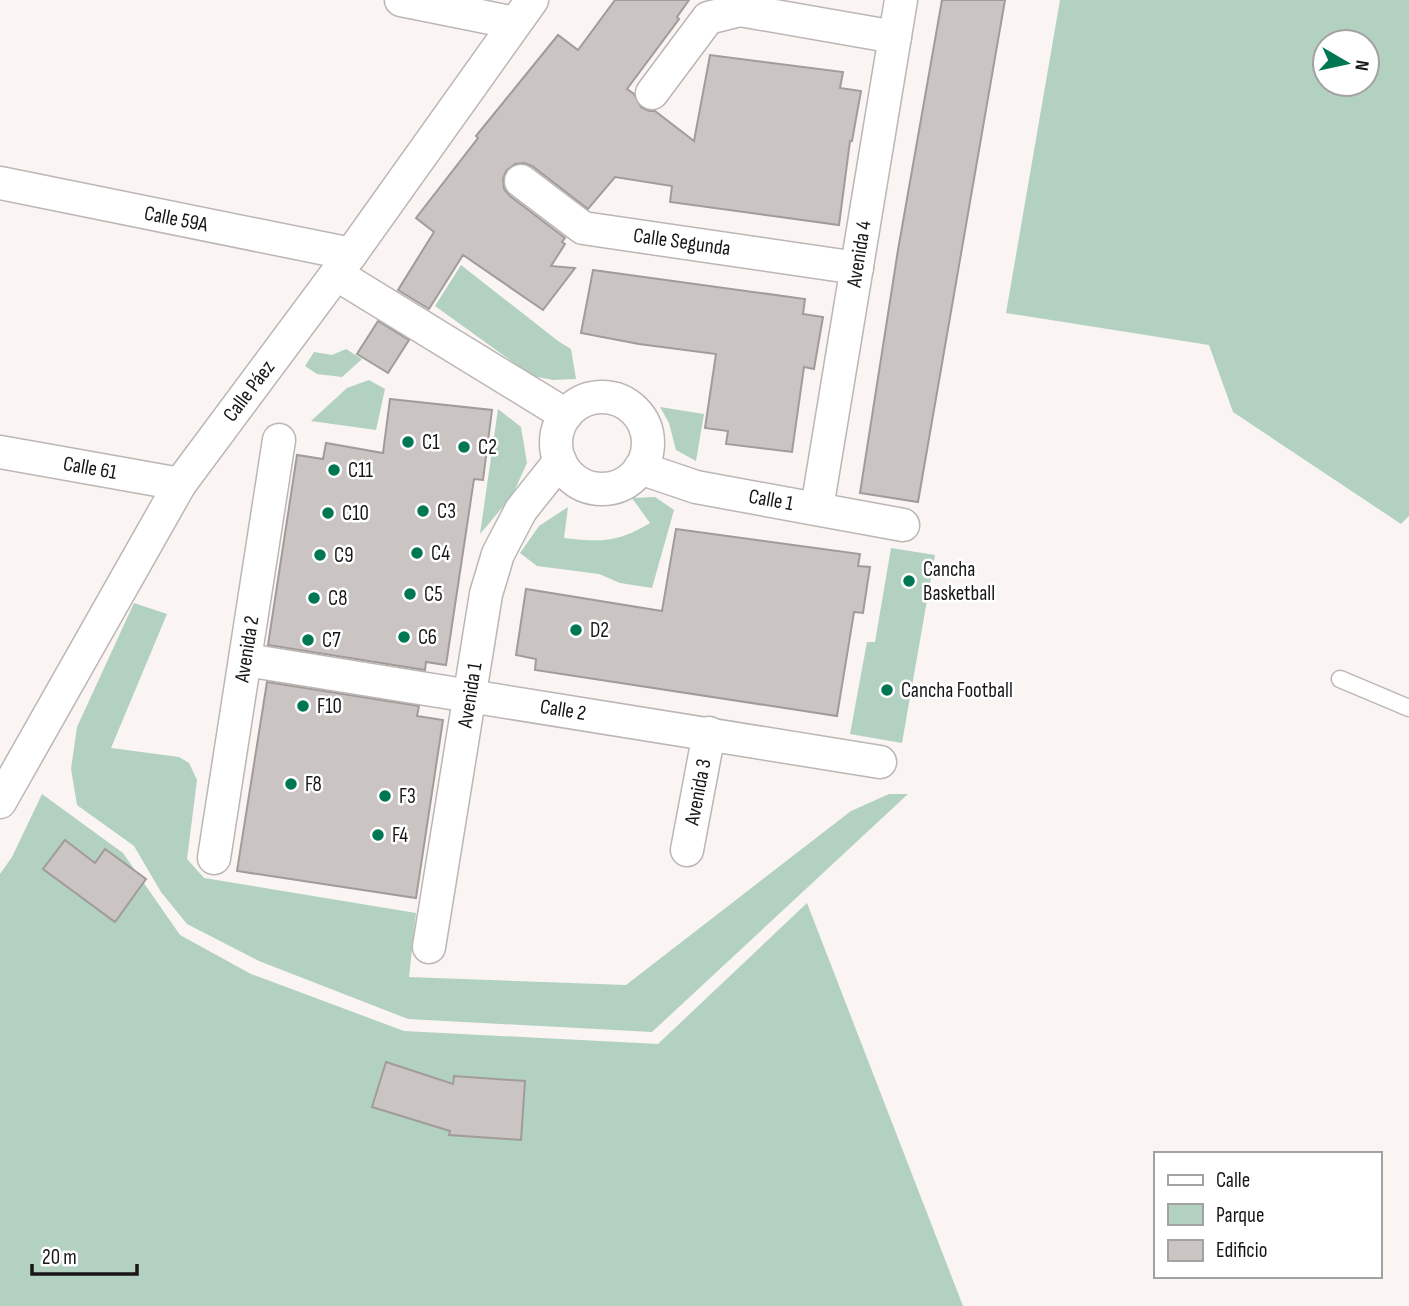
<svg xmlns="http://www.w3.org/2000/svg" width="1409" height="1306" viewBox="0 0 1409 1306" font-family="'Sofia Sans Condensed',sans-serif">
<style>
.green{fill:#b2d1c1;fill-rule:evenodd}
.building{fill:#cac4c3;stroke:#a19c9a;stroke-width:2}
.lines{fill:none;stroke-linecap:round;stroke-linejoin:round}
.service-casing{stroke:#bcb6b5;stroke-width:19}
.minor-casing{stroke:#bcb6b5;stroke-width:35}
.service{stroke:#fff;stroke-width:16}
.minor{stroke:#fff;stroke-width:32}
.poi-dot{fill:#007753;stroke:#fff;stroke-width:2.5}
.labels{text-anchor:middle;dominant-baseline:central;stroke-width:5;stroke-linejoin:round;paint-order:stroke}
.street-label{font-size:21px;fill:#181616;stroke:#fff}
.poi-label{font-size:21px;fill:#181616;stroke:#fff;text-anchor:start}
</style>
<rect width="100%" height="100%" fill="#faf4f3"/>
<!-- green -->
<g class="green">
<path d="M1060,0H1409V516L1401,524L1233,412L1209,345L1006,313ZM1325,42H1367V84H1325Z"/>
<path d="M461,265L558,341L571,349L576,379L553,380L532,376L435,306Z"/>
<path d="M346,349L362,359L342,377L317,374L305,366L314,352L332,355Z"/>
<path d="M369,380L385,389L376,430L311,421L347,388Z"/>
<path d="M660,407L704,414L696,461L676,450L669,423Z"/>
<path d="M498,409L521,427L527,463L512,496L480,534Z"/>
<path d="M655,497L674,510L652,588L620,583L599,574L537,566L520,553L539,526L568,507L564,538C601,542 617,543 650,523L632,498Z"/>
<path d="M891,548L935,555L902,743L850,734L867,642H875Z"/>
<path d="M134,603L167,614L111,748L179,757L189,763L197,780L187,859L204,878L416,913L409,977L626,985L851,811L889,794H908L652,1032L408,1019L259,961L187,924L161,892L134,846L77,805L71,769L77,727Z"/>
<path d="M42,794L123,853L180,935L251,974L404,1031L658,1044L807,903L963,1306H0V874L12,857Z"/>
</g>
<!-- building -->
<g class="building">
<path d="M615,0H689L677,17L679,19L627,89L634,94L641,107L649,111H655L694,141L710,55L843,72L840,88L861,91L852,141H850L839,225L670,202L672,186L615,177L588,209L532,166L524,163L515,164L506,171L503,179L504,189L510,196L565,238L562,242L565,244L551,266L575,268L543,310L463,255L429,309L398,290L434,232L416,218L478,138L476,136L558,35L578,50Z"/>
<path d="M942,0H1005L918,502L860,493L898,250Z"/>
<path d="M593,270L805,299L803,314L823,317L814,369L804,367L792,452L726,444L728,431L705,428L716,354L639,344L581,333Z"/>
<path d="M378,321L409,340L388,373L357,354Z"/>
<path d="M390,399L492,410L483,480L474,479L446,665L426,662L425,670L268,645L297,455L323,459L326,443L383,453Z"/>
<path d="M676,529L860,554L858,566L870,567L863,613L854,612L837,716L535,670L536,659L516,655L526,589L662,611Z"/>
<path d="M267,682L419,706L417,716L443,720L416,898L237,871Z"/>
<path d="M65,840L95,863L105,849L146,879L115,922L43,869Z"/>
<path d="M386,1062L453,1084L454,1076L525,1081L521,1140L449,1135L450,1131L372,1107Z"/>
</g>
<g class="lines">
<defs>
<path id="service" d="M1340,679L1409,708"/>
<g id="minor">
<path d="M401,0L515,23"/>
<path d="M652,93L708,18L740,10L895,37"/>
<path d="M521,181L583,228L857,268"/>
<path d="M0,183L351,254"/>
<path d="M336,274L566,415"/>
<circle cx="602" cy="443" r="46"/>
<path d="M0,452L180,484"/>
<path d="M640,468L696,487L903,525"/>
<path d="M817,508L901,0"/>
<path d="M246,660L880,762"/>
<path d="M0,802L180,484L351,254L532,0"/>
<path d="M687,850L709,733"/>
<path d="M214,858L279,440"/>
<path d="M429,947L486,594L498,554L521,510L560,461"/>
</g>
</defs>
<!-- service casing -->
<use href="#service" class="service-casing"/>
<!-- minor casing -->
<use href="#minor" class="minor-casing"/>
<!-- service -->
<use href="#service" class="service"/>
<!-- minor -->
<use href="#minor" class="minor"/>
</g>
<!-- markers -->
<g class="poi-dot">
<circle cx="408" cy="442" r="7"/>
<circle cx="464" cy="447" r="7"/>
<circle cx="334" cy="470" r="7"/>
<circle cx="423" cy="511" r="7"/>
<circle cx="328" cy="513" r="7"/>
<circle cx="417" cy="553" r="7"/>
<circle cx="320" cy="555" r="7"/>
<circle cx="909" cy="581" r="7"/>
<circle cx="410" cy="594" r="7"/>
<circle cx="314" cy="598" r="7"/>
<circle cx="576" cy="630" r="7"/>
<circle cx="404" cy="637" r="7"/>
<circle cx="308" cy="640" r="7"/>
<circle cx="887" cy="690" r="7"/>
<circle cx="303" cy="706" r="7"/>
<circle cx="291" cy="784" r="7"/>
<circle cx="385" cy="796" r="7"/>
<circle cx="378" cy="835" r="7"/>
</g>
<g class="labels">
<!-- street labels -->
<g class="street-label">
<text transform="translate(176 219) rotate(11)">Calle 59A</text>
<text transform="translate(682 242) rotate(8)">Calle Segunda</text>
<text transform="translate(859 254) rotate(-81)">Avenida 4</text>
<text transform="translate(249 391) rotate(-53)">Calle Páez</text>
<text transform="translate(90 468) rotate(10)">Calle 61</text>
<text transform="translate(771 500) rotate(10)">Calle 1</text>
<text transform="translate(247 649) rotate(-81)">Avenida 2</text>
<text transform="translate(470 695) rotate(-81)">Avenida 1</text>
<text transform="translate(563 710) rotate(9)">Calle 2</text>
<text transform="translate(698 792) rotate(-79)">Avenida 3</text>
</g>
<!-- poi labels -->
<g class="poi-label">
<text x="422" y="442">C1</text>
<text x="478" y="447">C2</text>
<text x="348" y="470">C11</text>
<text x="437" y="511">C3</text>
<text x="342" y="513">C10</text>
<text x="431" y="553">C4</text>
<text x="334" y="555">C9</text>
<text x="923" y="569">Cancha<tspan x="923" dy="24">Basketball</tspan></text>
<text x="424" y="594">C5</text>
<text x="328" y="598">C8</text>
<text x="590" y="630">D2</text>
<text x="418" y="637">C6</text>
<text x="322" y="640">C7</text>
<text x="901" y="690">Cancha Football</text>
<text x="317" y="706">F10</text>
<text x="305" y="784">F8</text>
<text x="399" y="796">F3</text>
<text x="392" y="835">F4</text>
</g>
</g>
<!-- legend -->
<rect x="1154" y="1152" width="228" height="126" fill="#ffffff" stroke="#a3a2a2" stroke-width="2"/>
<rect x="1168" y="1175" width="35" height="10" fill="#ffffff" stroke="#a3a2a2" stroke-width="2"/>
<text x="1216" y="1187" font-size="21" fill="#181616">Calle</text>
<rect x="1168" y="1204" width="35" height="21" fill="#b2d1c1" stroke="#a3a2a2" stroke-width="2"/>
<text x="1216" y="1222" font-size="21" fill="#181616">Parque</text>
<rect x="1168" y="1240" width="35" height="21" fill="#cac4c3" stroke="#a3a2a2" stroke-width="2"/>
<text x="1216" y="1257" font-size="21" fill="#181616">Edificio</text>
<!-- north arrow -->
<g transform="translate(1346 63) rotate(99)"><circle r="33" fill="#ffffff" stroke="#a3a2a2" stroke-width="2"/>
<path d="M0-5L12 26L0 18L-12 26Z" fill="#007753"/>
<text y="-10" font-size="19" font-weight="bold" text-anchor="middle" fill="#181616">N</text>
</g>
<!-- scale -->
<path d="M32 1264v10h105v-10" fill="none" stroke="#181616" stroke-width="3.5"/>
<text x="42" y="1264" font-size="21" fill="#181616" stroke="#ffffff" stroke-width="5" paint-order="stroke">20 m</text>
</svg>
